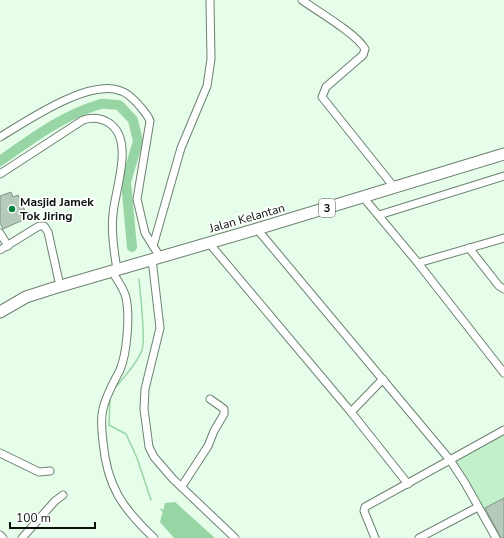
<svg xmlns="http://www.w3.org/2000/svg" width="504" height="538" viewBox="0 0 504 538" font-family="'Nunito Sans',sans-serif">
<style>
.green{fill:#c2f0cb}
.water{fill:#97d6a4}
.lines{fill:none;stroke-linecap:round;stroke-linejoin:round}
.stream{stroke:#97d6a4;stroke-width:1.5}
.river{stroke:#97d6a4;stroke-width:10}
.building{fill:#b5cab8;stroke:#809584}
.minor-casing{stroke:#6d8171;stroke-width:9}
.trunk-casing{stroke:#6d8171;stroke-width:13}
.minor{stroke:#fff;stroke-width:7}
.trunk{stroke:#fff;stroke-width:11}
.poi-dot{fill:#01813a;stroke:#fff;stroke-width:1.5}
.labels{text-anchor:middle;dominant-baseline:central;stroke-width:3.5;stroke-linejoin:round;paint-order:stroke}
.shield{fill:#fff;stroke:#525753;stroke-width:1}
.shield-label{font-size:11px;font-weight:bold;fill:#080f09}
.poi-label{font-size:12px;font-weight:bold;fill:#080f09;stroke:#fff;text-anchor:start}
.street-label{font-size:12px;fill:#080f09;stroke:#fff}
</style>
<rect width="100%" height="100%" fill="#e6fdea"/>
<!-- green -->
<path class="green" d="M504,432V498L483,510L468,479L455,461Z"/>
<!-- water -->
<path class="water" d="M175,502L215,538H174L160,522L165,503Z"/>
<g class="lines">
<!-- stream -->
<g class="stream">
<path d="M114,389C123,378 137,364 142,350C146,338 140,293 139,279"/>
<path d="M110,399L109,425L126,434L137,458L151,500"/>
<path d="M161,509L164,512"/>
</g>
<!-- river -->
<path class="river" d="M0,161C30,140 64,114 101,104C106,103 113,105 119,105L133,120L138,141L126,182L132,247"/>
</g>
<!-- building -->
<g class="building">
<path d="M11,192L13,197L18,195L25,211L20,213L23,220L3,229L0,223V196Z"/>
<path d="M504,498V538H501L485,508Z"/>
</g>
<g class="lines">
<defs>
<g id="minor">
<path d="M302,0C317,11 357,34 365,49L363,55L326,87L322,97L394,187"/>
<path d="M0,137C27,121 89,78 121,91C128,93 133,99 138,104C142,109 148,115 150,121L137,199L145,233L160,257"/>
<path d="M0,174L83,120C92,117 101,118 109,123C135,140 115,189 113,214C111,231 114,252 117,269"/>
<path d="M363,197L418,263L504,373"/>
<path d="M379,215L504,176"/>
<path d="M257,229L450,460L465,483L496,538"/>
<path d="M0,233L8,246"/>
<path d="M209,243L351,412L408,484"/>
<path d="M153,246L181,148L207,86L211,59L210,0"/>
<path d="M469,248L499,286L504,289"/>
<path d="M0,250L39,226H44L48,232L60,286"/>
<path d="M152,259L160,328L145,389L144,409L149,447L154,457L173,479L235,538"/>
<path d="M418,263L504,238"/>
<path d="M112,271C116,279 124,288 126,298C130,316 127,353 120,370C114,382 106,395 103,409C100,420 102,431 103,442C107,486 122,508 154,538"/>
<path d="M351,412L383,379"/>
<path d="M0,453L39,472L50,471"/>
<path d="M182,486L208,446L214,431L224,414V409L210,399"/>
<path d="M0,535L3,538"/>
<path d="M22,538L55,501L63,495"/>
<path d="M375,538L364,511L365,507L504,430"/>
<path d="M419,538L478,507"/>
</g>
<path id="trunk" d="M0,312L26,297L54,288L257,229L504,154"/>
</defs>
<!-- minor casing -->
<use href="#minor" class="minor-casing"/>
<!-- trunk casing -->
<use href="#trunk" class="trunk-casing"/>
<!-- minor -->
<use href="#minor" class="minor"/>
<!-- trunk -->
<use href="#trunk" class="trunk"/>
</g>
<!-- markers -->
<circle class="poi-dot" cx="12" cy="209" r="4"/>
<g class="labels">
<!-- shield labels -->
<rect class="shield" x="319" y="199" width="16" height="18" rx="3"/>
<g class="shield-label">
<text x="327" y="208">3</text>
</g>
<!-- poi labels -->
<g class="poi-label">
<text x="20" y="202">Masjid Jamek<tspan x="20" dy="14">Tok Jiring</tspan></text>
</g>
<!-- street labels -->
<g class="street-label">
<text transform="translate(247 218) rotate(-16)">Jalan Kelantan</text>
</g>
</g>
<!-- scale -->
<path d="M10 522v6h85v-6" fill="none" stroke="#080f09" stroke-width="2"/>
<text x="16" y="522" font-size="12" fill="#080f09" stroke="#ffffff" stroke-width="3" paint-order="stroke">100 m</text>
</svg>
